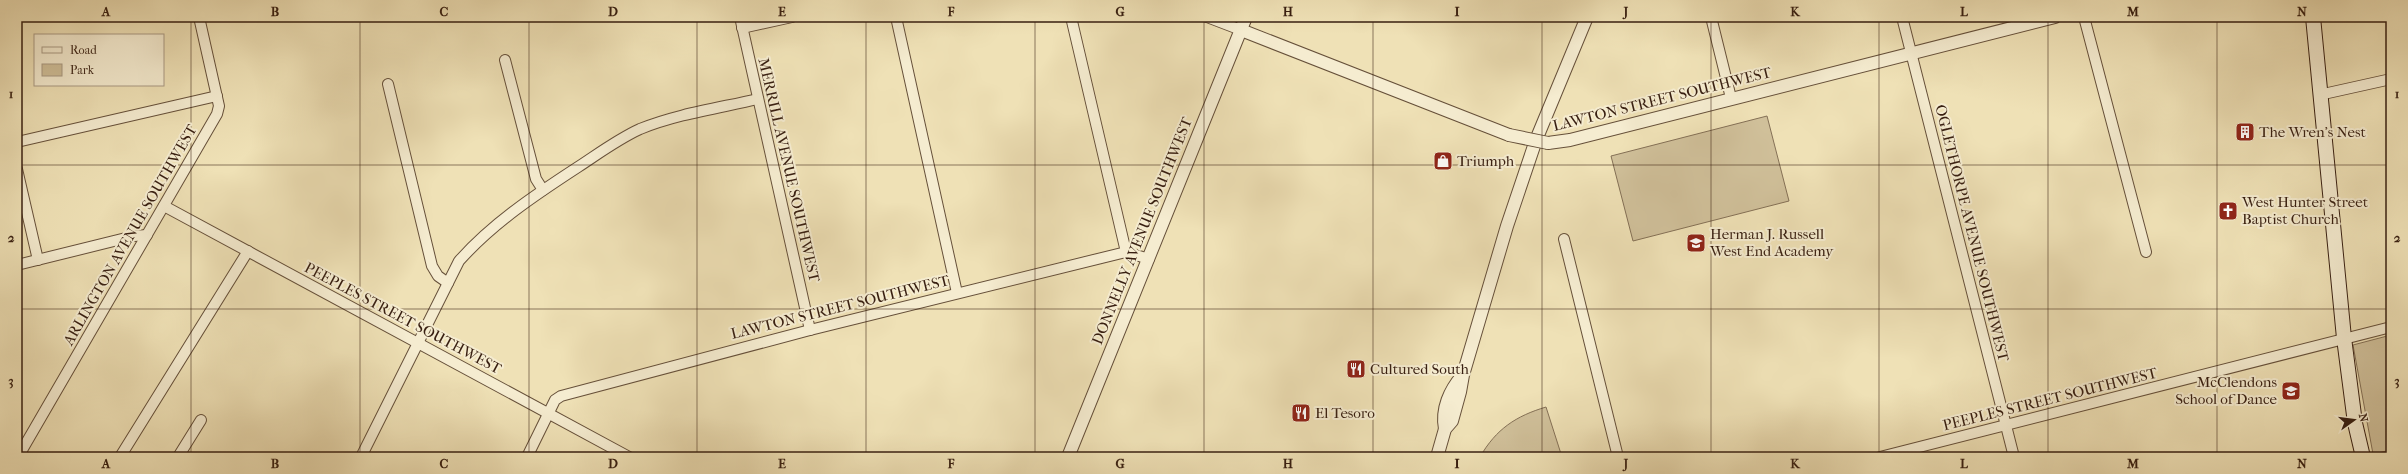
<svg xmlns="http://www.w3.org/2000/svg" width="2408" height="474" viewBox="0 0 2408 474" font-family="'IM FELL French Canon',serif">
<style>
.green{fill:#d0c09a;stroke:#847056}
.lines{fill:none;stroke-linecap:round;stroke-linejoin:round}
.minor-casing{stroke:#66503a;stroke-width:12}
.tertiary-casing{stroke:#66503a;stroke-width:14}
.secondary-casing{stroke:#381f11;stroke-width:16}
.minor{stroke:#f5ecd0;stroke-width:10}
.tertiary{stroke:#f5ecd0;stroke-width:12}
.secondary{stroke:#f5ecd0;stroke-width:14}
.tertiary-bridge-casing{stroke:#66503a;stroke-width:14;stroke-linecap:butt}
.tertiary-bridge{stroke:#f5ecd0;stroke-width:12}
.grid{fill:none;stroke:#381f11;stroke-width:1;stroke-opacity:0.55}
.labels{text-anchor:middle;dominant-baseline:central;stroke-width:4;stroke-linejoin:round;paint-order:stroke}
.street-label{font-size:15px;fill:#381f11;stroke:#f5ecd0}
.poi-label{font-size:15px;fill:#381f11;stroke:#f5ecd0;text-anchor:start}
.neatline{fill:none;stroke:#381f11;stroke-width:1.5}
.grid-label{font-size:13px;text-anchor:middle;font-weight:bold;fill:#381f11}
</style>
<rect width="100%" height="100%" fill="#efe1b6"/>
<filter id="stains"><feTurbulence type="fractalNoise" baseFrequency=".005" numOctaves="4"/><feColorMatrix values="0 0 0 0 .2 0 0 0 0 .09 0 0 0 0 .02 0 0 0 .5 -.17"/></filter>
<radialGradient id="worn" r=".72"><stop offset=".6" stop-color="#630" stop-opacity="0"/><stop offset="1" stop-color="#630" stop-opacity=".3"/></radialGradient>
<!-- green -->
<g class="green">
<path d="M1767,116L1789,201L1633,241L1611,156Z"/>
<path d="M2391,335V450L2373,454L2353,345Z"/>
<path d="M1546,407L1562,457H1480C1496,429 1516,416 1546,407Z"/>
</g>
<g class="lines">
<defs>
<g id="minor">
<path d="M740,17L810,330"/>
<path d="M896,17L957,293"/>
<path d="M1071,17L1126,252"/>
<path d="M1207,17L1241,30"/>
<path d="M1711,17L1731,98"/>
<path d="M1902,17L2014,457"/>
<path d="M2084,17L2146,252"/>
<path d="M742,28L792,17"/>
<path d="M505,60L536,179L543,190"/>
<path d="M388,84L432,266L438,276L448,283"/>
<path d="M2319,95L2391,79"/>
<path d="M17,142L217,96"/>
<path d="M17,169L38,260"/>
<path d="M164,206L629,457"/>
<path d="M1564,239L1618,457"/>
<path d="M17,265L134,236L147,235"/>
<path d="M18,457L217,114L219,106L199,17"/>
<path d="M120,457L248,251"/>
<path d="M178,457L201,420"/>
<path d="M361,457L459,261C493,223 535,195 578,167C598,154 618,139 640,129C677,114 719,108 758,99"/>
<path d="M527,457L555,400L561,396L810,330L1126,252L1149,259"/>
<path d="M1880,457L2391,327"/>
</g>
<g id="tertiary">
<path d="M1241,30L1509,135"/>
<path d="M1548,143L1570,140L2055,17"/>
<path d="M1445,429C1441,409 1450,390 1462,376"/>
<path d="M1068,457L1246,17"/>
<path d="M1437,457L1445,429L1452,421L1460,392L1463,375L1507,226L1536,140L1587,17"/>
</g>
<path id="secondary" d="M2313,17L2344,338L2355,423L2363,457"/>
</defs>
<!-- minor casing -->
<use href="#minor" class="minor-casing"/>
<!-- tertiary casing -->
<use href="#tertiary" class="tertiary-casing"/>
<!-- secondary casing -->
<use href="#secondary" class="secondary-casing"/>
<!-- minor -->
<use href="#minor" class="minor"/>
<!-- tertiary -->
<use href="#tertiary" class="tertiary"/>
<!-- secondary -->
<use href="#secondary" class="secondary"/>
<defs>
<path id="tertiary-bridge" d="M1509,135L1548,143"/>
</defs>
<!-- tertiary-bridge casing -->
<use href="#tertiary-bridge" class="tertiary-bridge-casing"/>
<!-- tertiary-bridge -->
<use href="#tertiary-bridge" class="tertiary-bridge"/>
</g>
<!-- grid -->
<path class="grid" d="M191,17V457M360,17V457M529,17V457M697,17V457M866,17V457M1035,17V457M1204,17V457M1373,17V457M1542,17V457M1711,17V457M1879,17V457M2048,17V457M2217,17V457M17,165H2391M17,309H2391"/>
<!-- icons -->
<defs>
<symbol id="building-square" viewBox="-11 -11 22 22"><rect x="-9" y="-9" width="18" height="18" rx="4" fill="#8f2418" stroke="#f5ecd0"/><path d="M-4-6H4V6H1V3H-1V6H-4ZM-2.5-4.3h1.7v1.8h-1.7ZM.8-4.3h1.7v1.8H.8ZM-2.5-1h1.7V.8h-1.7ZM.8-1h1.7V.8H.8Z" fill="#fff"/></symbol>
<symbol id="shop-square" viewBox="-11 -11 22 22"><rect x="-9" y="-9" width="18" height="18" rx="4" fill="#8f2418" stroke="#f5ecd0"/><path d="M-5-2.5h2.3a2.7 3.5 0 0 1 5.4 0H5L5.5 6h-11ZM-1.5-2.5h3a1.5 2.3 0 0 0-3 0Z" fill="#fff"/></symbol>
<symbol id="church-square" viewBox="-11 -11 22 22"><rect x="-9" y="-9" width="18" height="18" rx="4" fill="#8f2418" stroke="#f5ecd0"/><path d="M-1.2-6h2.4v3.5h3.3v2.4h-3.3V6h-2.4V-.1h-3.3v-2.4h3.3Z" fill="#fff"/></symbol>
<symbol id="school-square" viewBox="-11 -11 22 22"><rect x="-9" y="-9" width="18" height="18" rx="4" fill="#8f2418" stroke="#f5ecd0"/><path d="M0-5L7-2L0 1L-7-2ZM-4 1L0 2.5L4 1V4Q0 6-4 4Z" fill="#fff"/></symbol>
<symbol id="restaurant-square" viewBox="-11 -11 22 22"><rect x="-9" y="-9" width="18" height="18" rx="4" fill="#8f2418" stroke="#f5ecd0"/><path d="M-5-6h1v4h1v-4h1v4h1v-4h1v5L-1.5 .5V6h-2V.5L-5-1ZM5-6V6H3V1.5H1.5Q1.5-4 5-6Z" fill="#fff"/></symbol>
</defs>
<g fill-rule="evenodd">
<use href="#building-square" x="2234" y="121" width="22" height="22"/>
<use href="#shop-square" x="1432" y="150" width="22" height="22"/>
<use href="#church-square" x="2217" y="200" width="22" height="22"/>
<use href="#school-square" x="1685" y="232" width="22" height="22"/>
<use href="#restaurant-square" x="1345" y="358" width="22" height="22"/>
<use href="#school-square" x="2280" y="380" width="22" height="22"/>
<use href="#restaurant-square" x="1290" y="402" width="22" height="22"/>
</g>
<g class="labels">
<!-- street labels -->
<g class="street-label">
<text transform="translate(1662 99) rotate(-14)">LAWTON STREET SOUTHWEST</text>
<text transform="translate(789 170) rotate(77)">MERRILL AVENUE SOUTHWEST</text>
<text transform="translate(1142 231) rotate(-68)">DONNELLY AVENUE SOUTHWEST</text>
<text transform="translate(1972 233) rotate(76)">OGLETHORPE AVENUE SOUTHWEST</text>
<text transform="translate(130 235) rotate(-60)">ARLINGTON AVENUE SOUTHWEST</text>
<text transform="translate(840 307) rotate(-14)">LAWTON STREET SOUTHWEST</text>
<text transform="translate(403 318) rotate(28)">PEEPLES STREET SOUTHWEST</text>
<text transform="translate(2050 399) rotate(-14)">PEEPLES STREET SOUTHWEST</text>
</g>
<!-- poi labels -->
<g class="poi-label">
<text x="2259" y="132">The Wren's Nest</text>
<text x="1457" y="161">Triumph</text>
<text x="2242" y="202">West Hunter Street<tspan x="2242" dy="17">Baptist Church</tspan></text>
<text x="1710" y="234">Herman J. Russell<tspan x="1710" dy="17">West End Academy</tspan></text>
<text x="1370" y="369">Cultured South</text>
<text x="2277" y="382" text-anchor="end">McClendons<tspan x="2277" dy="17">School of Dance</tspan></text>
<text x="1315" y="413">El Tesoro</text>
</g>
</g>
<!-- margin -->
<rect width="2408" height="474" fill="none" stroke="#efe1b6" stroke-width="44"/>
<!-- legend -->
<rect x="34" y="34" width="130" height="52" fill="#f5ecd0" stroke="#a99a84"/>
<rect x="42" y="47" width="20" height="6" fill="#f5ecd0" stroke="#a99a84"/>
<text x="70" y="54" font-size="12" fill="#381f11">Road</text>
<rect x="42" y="64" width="20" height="12" fill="#d0c09a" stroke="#a99a84"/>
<text x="70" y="74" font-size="12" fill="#381f11">Park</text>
<!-- north arrow -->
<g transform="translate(2354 420) rotate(76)" stroke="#f5ecd0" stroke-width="3" paint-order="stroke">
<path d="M0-3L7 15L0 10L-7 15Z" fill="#381f11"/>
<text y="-6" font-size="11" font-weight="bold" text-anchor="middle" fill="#381f11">N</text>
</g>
<rect x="22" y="22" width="2364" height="430" class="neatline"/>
<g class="grid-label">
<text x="106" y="16">A</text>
<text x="275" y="16">B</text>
<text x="444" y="16">C</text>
<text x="613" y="16">D</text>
<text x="782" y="16">E</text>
<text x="951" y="16">F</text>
<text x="1120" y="16">G</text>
<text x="1288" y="16">H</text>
<text x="1457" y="16">I</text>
<text x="1626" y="16">J</text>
<text x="1795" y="16">K</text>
<text x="1964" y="16">L</text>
<text x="2133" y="16">M</text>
<text x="2302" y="16">N</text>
<text x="11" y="98">1</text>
<text x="2397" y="98">1</text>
<text x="11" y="242">2</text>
<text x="2397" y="242">2</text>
<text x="11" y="385">3</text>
<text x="2397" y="385">3</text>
<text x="106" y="468">A</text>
<text x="275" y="468">B</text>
<text x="444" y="468">C</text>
<text x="613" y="468">D</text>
<text x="782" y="468">E</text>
<text x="951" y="468">F</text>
<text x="1120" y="468">G</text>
<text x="1288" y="468">H</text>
<text x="1457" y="468">I</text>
<text x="1626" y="468">J</text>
<text x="1795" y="468">K</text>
<text x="1964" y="468">L</text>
<text x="2133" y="468">M</text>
<text x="2302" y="468">N</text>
</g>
<rect width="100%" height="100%" filter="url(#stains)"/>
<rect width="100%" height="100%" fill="url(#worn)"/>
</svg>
